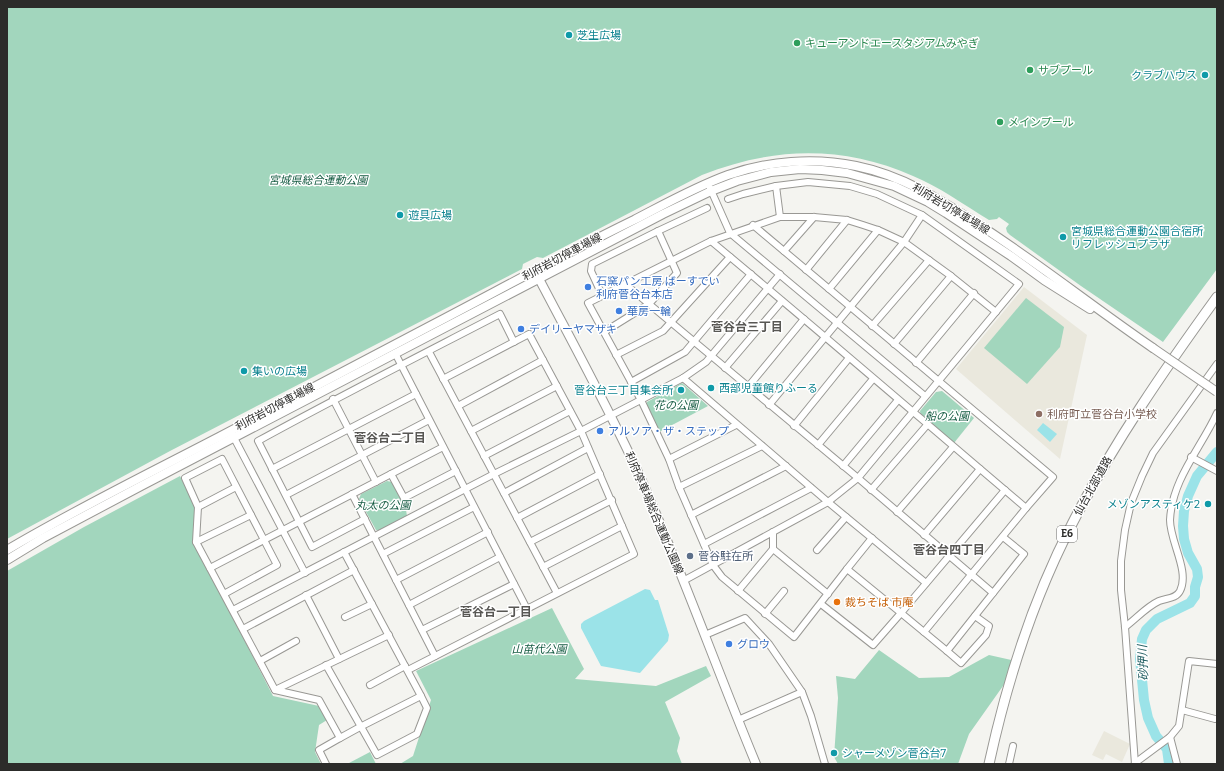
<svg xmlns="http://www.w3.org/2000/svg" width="1224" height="771" viewBox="0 0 1224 771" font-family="Bitter,'Noto Sans JP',serif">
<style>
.built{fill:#eae8dd}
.green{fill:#a2d6bd}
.water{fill:#9be3e8}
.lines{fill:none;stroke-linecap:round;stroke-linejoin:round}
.river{stroke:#9be3e8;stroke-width:10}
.minor-casing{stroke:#999894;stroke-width:8}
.major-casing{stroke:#999894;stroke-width:10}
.highway-casing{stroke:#999894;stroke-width:11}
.minor{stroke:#fff;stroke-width:6}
.major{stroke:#fff;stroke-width:8}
.highway{stroke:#fff;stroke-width:9}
.major-bridge-casing{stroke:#999894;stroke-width:10;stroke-linecap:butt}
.major-bridge{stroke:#fff;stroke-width:8}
.culture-dot{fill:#0f9aa8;stroke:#fff;stroke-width:1.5}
.leisure-dot{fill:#2e9e5b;stroke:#fff;stroke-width:1.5}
.shop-dot{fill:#3f7fe0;stroke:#fff;stroke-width:1.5}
.education-dot{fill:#8d6e63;stroke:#fff;stroke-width:1.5}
.service-dot{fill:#5c6f8a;stroke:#fff;stroke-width:1.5}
.food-dot{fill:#e8710a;stroke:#fff;stroke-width:1.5}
.labels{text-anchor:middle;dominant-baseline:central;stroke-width:3;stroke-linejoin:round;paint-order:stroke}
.shield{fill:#fff;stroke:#6b6b6a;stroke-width:1}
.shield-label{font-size:10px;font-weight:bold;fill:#2c2c2a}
.culture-label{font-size:11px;fill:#0d838f;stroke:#fff;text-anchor:start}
.leisure-label{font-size:11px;fill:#27864d;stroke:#fff;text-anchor:start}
.park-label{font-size:11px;font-style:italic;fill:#145b42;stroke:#fff}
.street-label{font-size:11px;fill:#2c2c2a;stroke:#fff}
.shop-label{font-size:11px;fill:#366cbe;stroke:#fff;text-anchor:start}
.education-label{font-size:11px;fill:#785e54;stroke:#fff;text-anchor:start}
.service-label{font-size:11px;fill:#4e5e75;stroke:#fff;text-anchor:start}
.food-label{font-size:11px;fill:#c56008;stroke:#fff;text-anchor:start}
.neighbourhood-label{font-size:12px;font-weight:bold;fill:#585754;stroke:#fff}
.water-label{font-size:12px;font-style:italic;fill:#276266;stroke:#fff}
</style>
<rect width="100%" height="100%" fill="#f4f4f0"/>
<!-- built -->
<g class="built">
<path d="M1024,287L1087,335L1060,459L956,369Z"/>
<path d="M1104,731L1130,744L1122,762L1106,754L1103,760L1092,755Z"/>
</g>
<!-- green -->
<g class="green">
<path d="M7,7H1217V269L1163,342L1081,286L1010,235L1007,232L1006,228L1009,224L999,217L997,219L989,220C964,205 940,187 913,176C842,145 773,147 702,175L543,258L537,257L523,264L522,269L170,451L7,539Z"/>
<path d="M1026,298L1064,327L1060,347L1027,384L984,348Z"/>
<path d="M682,383L708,406L659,432L647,406V402Z"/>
<path d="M942,391L974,418L954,443L921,417L920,411L936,392Z"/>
<path d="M180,476L195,507L194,542L273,696L319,706L327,720L319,725L315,752L321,764H7V571L84,527Z"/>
<path d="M387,481L392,482L406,510L407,516L380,531L376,530L359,499L361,494Z"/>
<path d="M552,608L584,669L575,679L656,686L706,666L711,676L665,702L680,738L677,751L682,764H400L413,756L431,700L416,671Z"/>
<path d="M879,650L919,678L949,677L989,655L1020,662L969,734L958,764H838L834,757L838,698L836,676L855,679Z"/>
<path d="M370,752L376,764H349V763Z"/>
</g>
<!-- water -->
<g class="water">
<path d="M1043,423L1057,434L1050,442L1037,430Z"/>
<path d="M645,589L650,590L655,600H658L669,635L668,641L640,673L601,666L581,628V624L584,621Z"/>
</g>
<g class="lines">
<!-- river -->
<path class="river" d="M1169,764L1167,749L1156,736L1148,718L1144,700L1140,659L1142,639L1146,630L1157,619L1190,603L1195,596V587L1198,577L1197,569L1188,553L1184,539L1183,526L1184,511L1188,496L1197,476L1217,452"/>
<defs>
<g id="minor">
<path d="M776,186L780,217"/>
<path d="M710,188L730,233L925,396"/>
<path d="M711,241C817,329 921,419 1026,508L1053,477L753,225"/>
<path d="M784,251L814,217"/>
<path d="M806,270L847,220"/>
<path d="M625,284L858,478L993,593"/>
<path d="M829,289L878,230"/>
<path d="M602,295L591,271L592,264L658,231L707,208"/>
<path d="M872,326L929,260"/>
<path d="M604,332L649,304L677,273L658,231"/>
<path d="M894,344L951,276"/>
<path d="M429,352L557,593"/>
<path d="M395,353L527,609"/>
<path d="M616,355L663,331L730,257"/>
<path d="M916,363L974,293"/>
<path d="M725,368L782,301"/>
<path d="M683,378L828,502L926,583"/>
<path d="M631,382L685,352L751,274"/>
<path d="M748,387L804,319"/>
<path d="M333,399L376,482"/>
<path d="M769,405L904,242L922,215"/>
<path d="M458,406L543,360"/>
<path d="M794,426L849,358"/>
<path d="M471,431L557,386"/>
<path d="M232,434L305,573"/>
<path d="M818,445L873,379"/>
<path d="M484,456L570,411"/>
<path d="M1191,457L1217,471"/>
<path d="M669,459L736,425"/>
<path d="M843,466L898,400"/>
<path d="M272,469L416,394"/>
<path d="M391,474L404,498L456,471"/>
<path d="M679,487L762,446"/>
<path d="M871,490L927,425"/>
<path d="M504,493L588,448"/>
<path d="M352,494L435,656"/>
<path d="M286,495L429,420"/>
<path d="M198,507L236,487"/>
<path d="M897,512L953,447"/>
<path d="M691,515L786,466"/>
<path d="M517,518L600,474"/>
<path d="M365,519L312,547L258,441C338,397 419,356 500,314L514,342"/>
<path d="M773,532V549L828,594"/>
<path d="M924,535L980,469"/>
<path d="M1003,537L1024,554L947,651L901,613L1005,490"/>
<path d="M196,542L251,515"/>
<path d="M530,542L612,500"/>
<path d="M704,544L811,488"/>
<path d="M817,550L846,517"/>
<path d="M383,554L474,507"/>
<path d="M543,567L622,526"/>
<path d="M210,568L443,447"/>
<path d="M847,569L872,538"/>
<path d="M396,580L488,532"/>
<path d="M683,581L828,502L858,478L1019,284L922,215L877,194L850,186L808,182L776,186L743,194L728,199"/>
<path d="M738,591L773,549"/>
<path d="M224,594L277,565L222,459L185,478L198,507L196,542L275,690L319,700L340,738L360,727L421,696L344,552"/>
<path d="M306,595L339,659"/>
<path d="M821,604L873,645L901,613L847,569L794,637L722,577L713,565L679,487L669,459L641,400L588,303L711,241L780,217H814L847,220L863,225L878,230L904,242L951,276L996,312"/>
<path d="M409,605L500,557"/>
<path d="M233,610L494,474L581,431L683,378L706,362L780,274"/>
<path d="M765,614L784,591"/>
<path d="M345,617L372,604"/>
<path d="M1125,627C1136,619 1146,607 1159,601C1166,598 1176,599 1180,591C1190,571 1170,542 1170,520C1172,479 1201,448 1217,413"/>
<path d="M243,629L354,570"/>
<path d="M422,630L514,584"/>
<path d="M924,632L1026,508"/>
<path d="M705,635L745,618L769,644L802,692L811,716L825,764"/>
<path d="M947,651L961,663L986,635L989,626L975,616"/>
<path d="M260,661L296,641"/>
<path d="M326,665L377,755L417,734L427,708L421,696"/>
<path d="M408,670L634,554L581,431L529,334L443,379"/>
<path d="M370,685L405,666"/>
<path d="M275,690L389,635"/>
<path d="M1182,710L1215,719"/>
<path d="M738,720L802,692"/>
<path d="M1170,737L1177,764"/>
<path d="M1135,763L1170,737L1179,726L1189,661L1217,664"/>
<path d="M326,764L319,750L340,738"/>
<path d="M1009,764L1013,746"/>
<path d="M1135,764L1125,627L1121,590V561L1125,530L1131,503L1142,476L1153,453L1217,364"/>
</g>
<g id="major">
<path d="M536,273C572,342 610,410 642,481C683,574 717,670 756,764"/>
<path d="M7,550C76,509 148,474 219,437C290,400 361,362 432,325C499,290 566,253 634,220C665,204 695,187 728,175C768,161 814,157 856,166C905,176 942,201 984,228C1042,266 1096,309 1153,348"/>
<path d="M7,560L43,538L141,486L663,214L711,191L737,181L771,172L800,169L822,170L847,173L894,186L928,202L946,213L1011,256L1044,280L1090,309"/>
</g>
<path id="highway" d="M989,764C1007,681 1033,599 1072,524C1113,444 1164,370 1217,297"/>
</defs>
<!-- minor casing -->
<use href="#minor" class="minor-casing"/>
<!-- major casing -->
<use href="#major" class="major-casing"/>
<!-- highway casing -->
<use href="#highway" class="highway-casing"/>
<!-- minor -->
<use href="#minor" class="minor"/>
<!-- major -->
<use href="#major" class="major"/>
<!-- highway -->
<use href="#highway" class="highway"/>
<defs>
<path id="major-bridge" d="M1153,348L1217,392"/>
</defs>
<!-- major-bridge casing -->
<use href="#major-bridge" class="major-bridge-casing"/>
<!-- major-bridge -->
<use href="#major-bridge" class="major-bridge"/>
</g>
<!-- markers -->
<g class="culture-dot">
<circle cx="569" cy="35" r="4"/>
<circle cx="1205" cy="75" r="4"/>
<circle cx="400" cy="215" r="4"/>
<circle cx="1063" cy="237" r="4"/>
<circle cx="244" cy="371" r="4"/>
<circle cx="711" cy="388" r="4"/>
<circle cx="681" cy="390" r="4"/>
<circle cx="1208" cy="504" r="4"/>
<circle cx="834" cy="753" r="4"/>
</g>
<g class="leisure-dot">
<circle cx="797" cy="43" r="4"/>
<circle cx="1030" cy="70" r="4"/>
<circle cx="1000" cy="122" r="4"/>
</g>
<g class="shop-dot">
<circle cx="588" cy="287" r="4"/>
<circle cx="619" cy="311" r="4"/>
<circle cx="521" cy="329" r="4"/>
<circle cx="600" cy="431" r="4"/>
<circle cx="729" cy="644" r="4"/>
</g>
<circle class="education-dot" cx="1039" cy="414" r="4"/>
<circle class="service-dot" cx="690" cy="556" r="4"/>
<circle class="food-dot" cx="837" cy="602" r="4"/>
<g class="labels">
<!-- shield labels -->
<rect class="shield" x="1057" y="526" width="20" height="16" rx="3"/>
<g class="shield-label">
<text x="1067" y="534">E6</text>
</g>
<!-- culture labels -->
<g class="culture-label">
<text x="577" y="35">芝生広場</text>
<text x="1197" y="75" text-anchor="end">クラブハウス</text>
<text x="408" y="215">遊具広場</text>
<text x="1071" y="231">宮城県総合運動公園合宿所<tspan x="1071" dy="13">リフレッシュプラザ</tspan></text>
<text x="252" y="371">集いの広場</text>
<text x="719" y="388">西部児童館りふーる</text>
<text x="673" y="390" text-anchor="end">菅谷台三丁目集会所</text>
<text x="1200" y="504" text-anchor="end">メゾンアスティケ2</text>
<text x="842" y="753">シャーメゾン菅谷台7</text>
</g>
<!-- leisure labels -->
<g class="leisure-label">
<text x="805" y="43">キューアンドエースタジアムみやぎ</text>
<text x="1038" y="70">サブプール</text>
<text x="1008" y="122">メインプール</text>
</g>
<!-- park labels -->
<g class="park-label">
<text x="318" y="180">宮城県総合運動公園</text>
<text x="676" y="405">花の公園</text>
<text x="947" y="416">船の公園</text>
<text x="383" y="505">丸太の公園</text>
<text x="539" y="649">山苗代公園</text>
</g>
<!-- street labels -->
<g class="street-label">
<text transform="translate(951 209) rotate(31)">利府岩切停車場線</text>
<text transform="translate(562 257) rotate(-28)">利府岩切停車場線</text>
<text transform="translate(275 407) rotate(-28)">利府岩切停車場線</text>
<text transform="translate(1093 486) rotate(-61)">仙台北部道路</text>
<text transform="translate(654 513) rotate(67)">利府停車場総合運動公園線</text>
</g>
<!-- shop labels -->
<g class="shop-label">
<text x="596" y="281">石窯パン工房 ばーすでい<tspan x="596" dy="13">利府菅谷台本店</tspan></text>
<text x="627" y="311">華房一輪</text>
<text x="529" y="329">デイリーヤマザキ</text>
<text x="608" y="431">アルソア・ザ・ステップ</text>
<text x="737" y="644">グロウ</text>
</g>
<!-- education labels -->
<g class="education-label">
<text x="1047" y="414">利府町立菅谷台小学校</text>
</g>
<!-- service labels -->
<g class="service-label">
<text x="698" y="556">菅谷駐在所</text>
</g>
<!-- food labels -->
<g class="food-label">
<text x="845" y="602">裁ちそば 市庵</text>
</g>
<!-- neighbourhood labels -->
<g class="neighbourhood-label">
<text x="747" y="327">菅谷台三丁目</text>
<text x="390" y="438">菅谷台二丁目</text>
<text x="949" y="550">菅谷台四丁目</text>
<text x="496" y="612">菅谷台一丁目</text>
</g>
<!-- water labels -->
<g class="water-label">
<text transform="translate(1143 663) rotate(-92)">砂押川</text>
</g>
</g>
<!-- border -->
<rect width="1224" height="771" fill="none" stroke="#2c2c2a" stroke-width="16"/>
</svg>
